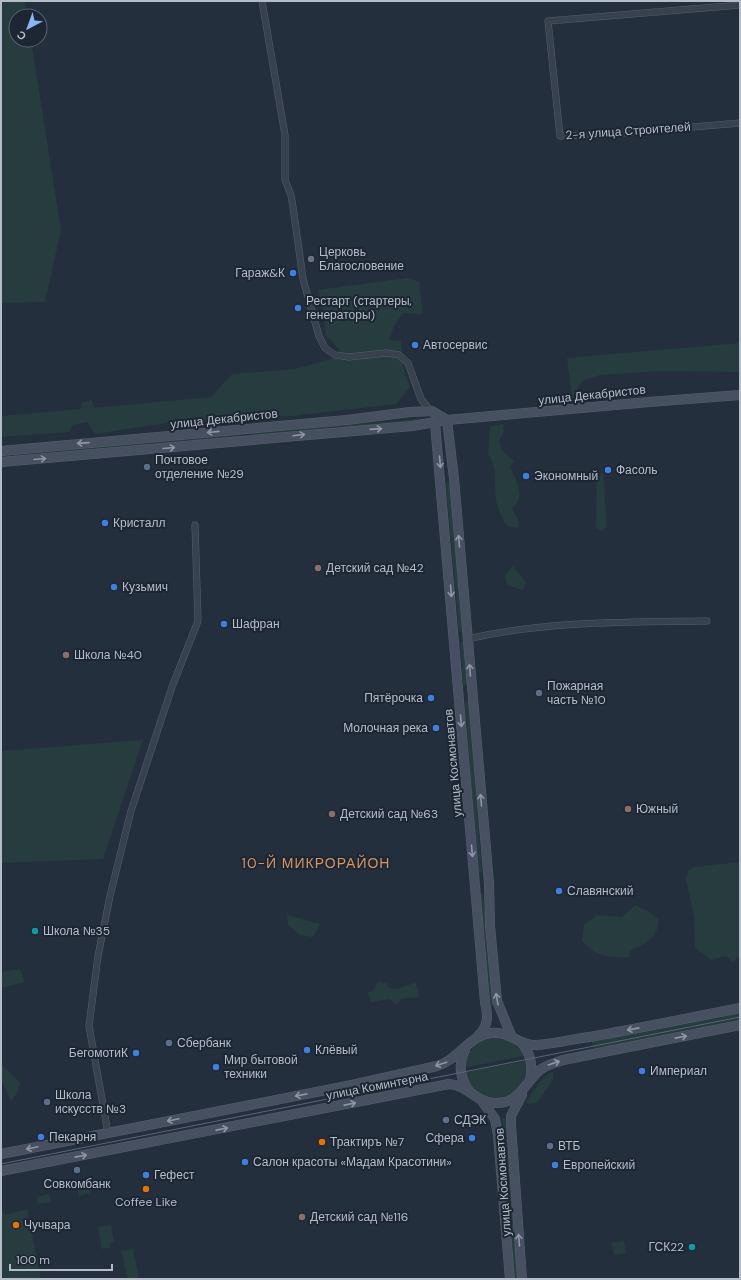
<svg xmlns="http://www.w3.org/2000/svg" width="741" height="1280" viewBox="0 0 741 1280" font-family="'DM Sans',sans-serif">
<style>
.green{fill:#263c3f}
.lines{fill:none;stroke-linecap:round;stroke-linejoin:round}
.street-casing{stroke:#565f6c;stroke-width:7}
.secondary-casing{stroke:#565f6c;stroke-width:10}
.street{stroke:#38414e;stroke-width:6}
.secondary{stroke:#465061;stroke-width:9}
.tram{stroke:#5a6575;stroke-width:1}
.oneway{stroke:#8e96a5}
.worship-dot{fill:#6b7280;stroke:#1d2633;stroke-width:1.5}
.shop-dot{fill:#3f7fe0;stroke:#1d2633;stroke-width:1.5}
.service-dot{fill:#5c6f8a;stroke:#1d2633;stroke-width:1.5}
.education-dot{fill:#8d6e63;stroke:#1d2633;stroke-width:1.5}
.culture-dot{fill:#0f9aa8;stroke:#1d2633;stroke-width:1.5}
.food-dot{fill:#e8710a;stroke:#1d2633;stroke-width:1.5}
.labels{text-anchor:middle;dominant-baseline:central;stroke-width:4;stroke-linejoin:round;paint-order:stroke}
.street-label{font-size:12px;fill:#b4bcc9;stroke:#1d2633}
.poi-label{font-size:12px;fill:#b4bcc9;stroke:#1d2633;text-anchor:start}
.quarter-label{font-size:14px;letter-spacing:1px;fill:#d59563;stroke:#1d2633}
</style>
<rect width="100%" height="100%" fill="#242f3e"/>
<!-- green -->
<g class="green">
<path d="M1,1H25L27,16H16V40H31L61,230L45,302L1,303Z"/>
<path d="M408,278L419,282L423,314L403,313L394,326L389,340L401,341L403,367L410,387L396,404L292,416L179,421L95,434L87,422L73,425L69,432L1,437V416L81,409L82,403L92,400L94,408L211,397L232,374L295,369L335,358L339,349L326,336L323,306L318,290Z"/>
<path d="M740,343V372L661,371L600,375L582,381L572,399L567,358Z"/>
<path d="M417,419L418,422L252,437L251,433Z"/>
<path d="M504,424L503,435L499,439L501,449L514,461L510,466C515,479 527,498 512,508L519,522L518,528L507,526C502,518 498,510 496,500C494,486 498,466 488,454L490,426Z"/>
<path d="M238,434L239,438L1,458V455Z"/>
<path d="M603,472L607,526L602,531L596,528L597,477Z"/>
<path d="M446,483H452L463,631L459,632Z"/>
<path d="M513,566L526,582L523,590L507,585L505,575Z"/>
<path d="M460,642H464L467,685H463Z"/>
<path d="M469,701L482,872L478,873L465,702Z"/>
<path d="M143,740L103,859L1,863V751Z"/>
<path d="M740,862V955L733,962L726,956L711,960L695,948L694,917L686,878L688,871L694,867Z"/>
<path d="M483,893L493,1006H490L480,895Z"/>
<path d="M635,905L648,911L659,920C656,941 646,943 629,951L630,957C609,958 597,957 582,941L584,925L597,915L622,917Z"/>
<path d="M287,915L320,924L313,937L300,935L288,925Z"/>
<path d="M20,969L25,982L1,988L2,972Z"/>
<path d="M378,982L386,983L389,988L398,989L416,982L419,997L401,999L397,1005L389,999L371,1002L368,993L374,990Z"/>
<path d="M740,1012V1022L593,1051L592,1040Z"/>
<path d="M492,1037C506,1037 518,1043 524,1056L464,1068C466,1052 476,1040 492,1037Z"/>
<path d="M526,1061C531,1093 492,1114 471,1087C468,1083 467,1077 465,1072Z"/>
<path d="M1,1064L20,1083L17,1093L11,1101L1,1079Z"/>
<path d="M553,1071V1080L539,1100L536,1103L528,1104L526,1102L541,1080Z"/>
<path d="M502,1118H505L518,1279H515Z"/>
<path d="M89,1185L90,1193L79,1196L77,1188Z"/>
<path d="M49,1194L51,1202L38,1204L37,1197Z"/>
<path d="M1,1208L5,1215L27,1209L41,1279H1Z"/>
<path d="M111,1225L114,1242L110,1243V1248L102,1249L98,1227Z"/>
<path d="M624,1241L626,1253L614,1255L611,1243Z"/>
<path d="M133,1249L139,1279H128L121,1251Z"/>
</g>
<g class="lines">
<defs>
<g id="street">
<path d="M262,1L285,135V180L291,195L294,214L303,279L319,336L325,348L335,355L349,357L386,353L399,355L408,363L421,399L432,413"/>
<path d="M740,5L548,21L560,136L599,135L740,123"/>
<path d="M467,639C546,621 627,622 707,621"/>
<path d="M108,1133L89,1026L98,956L110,896L131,811L172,687L198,621L195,525"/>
</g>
<g id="secondary">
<path d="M447,420L454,479L489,883L490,926L497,1001L511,1035"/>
<path d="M435,423L485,1002C488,1015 489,1026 478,1036"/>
<path d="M1,451L347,420L410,412L432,411L447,420"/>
<path d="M1,462L412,426L447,420L649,402L740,395"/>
<path d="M521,1042C531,1054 533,1065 530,1080"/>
<path d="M465,1050C458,1064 460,1078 469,1091"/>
<path d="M522,1095L511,1116V1125L522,1279"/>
<path d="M482,1101L495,1119L498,1135L510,1279"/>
<path d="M1,1154L352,1085L437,1066C458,1060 469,1036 490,1033C509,1030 519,1046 536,1045C554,1044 572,1039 590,1037C640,1028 690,1018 740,1008"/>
<path d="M1,1171L449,1084C467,1085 476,1102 494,1103C519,1105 524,1083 540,1070C546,1065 555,1063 563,1060L740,1025"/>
</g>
</defs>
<!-- street casing -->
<use href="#street" class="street-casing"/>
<!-- secondary casing -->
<use href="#secondary" class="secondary-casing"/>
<!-- street -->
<use href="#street" class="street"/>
<!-- secondary -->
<use href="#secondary" class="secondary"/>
<!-- tram -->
<path class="tram" d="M1,1164L740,1017"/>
</g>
<!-- one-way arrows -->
<defs><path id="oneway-shaft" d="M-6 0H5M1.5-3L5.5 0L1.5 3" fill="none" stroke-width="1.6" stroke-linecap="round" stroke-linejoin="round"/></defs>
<g class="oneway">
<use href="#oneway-shaft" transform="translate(376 429) rotate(-4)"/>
<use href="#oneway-shaft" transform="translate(213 432) rotate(174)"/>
<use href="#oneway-shaft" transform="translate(299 435) rotate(-7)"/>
<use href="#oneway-shaft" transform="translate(83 443) rotate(176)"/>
<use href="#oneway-shaft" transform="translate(169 448) rotate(-5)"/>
<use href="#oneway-shaft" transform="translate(40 459) rotate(-5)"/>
<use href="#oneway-shaft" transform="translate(440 462) rotate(85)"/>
<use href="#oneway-shaft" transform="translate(459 541) rotate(-95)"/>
<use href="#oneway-shaft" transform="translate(451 591) rotate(85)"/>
<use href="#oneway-shaft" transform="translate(470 670) rotate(-94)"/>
<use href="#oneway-shaft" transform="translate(461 721) rotate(85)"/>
<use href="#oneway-shaft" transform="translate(481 800) rotate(-95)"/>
<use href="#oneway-shaft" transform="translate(472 851) rotate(85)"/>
<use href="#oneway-shaft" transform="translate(497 999) rotate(-100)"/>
<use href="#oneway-shaft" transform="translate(633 1029) rotate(169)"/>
<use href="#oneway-shaft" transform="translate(681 1037) rotate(-11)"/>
<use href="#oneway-shaft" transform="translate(554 1063) rotate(-19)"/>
<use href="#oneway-shaft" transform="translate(441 1064) rotate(162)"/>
<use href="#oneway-shaft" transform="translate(301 1095) rotate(169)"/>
<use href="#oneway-shaft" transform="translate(350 1104) rotate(-11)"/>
<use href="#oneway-shaft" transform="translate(173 1120) rotate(168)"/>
<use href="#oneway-shaft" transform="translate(222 1129) rotate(-11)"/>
<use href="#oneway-shaft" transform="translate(32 1148) rotate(168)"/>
<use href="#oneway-shaft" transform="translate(81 1156) rotate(-11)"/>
<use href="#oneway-shaft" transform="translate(519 1240) rotate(-95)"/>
</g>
<!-- markers -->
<circle class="worship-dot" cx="311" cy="259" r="4"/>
<g class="shop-dot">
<circle cx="293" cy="273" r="4"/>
<circle cx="298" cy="308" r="4"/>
<circle cx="415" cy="345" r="4"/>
<circle cx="608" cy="470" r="4"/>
<circle cx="526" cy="476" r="4"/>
<circle cx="105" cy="523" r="4"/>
<circle cx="114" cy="587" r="4"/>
<circle cx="224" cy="624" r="4"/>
<circle cx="431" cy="698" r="4"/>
<circle cx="436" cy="728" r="4"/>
<circle cx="559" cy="891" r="4"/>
<circle cx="307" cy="1050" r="4"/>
<circle cx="136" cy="1053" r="4"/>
<circle cx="216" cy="1067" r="4"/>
<circle cx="642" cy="1071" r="4"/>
<circle cx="41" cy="1137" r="4"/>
<circle cx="472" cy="1138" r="4"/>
<circle cx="245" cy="1162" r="4"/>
<circle cx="555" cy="1165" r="4"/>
<circle cx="146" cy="1175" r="4"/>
</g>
<g class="service-dot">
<circle cx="147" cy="467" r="4"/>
<circle cx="539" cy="693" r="4"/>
<circle cx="169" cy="1043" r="4"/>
<circle cx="47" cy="1102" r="4"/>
<circle cx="446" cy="1120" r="4"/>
<circle cx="550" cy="1146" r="4"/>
<circle cx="77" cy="1170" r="4"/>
</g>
<g class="education-dot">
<circle cx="318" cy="568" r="4"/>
<circle cx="66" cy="655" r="4"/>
<circle cx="628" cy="809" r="4"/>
<circle cx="332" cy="814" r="4"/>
<circle cx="302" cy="1217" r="4"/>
</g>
<g class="culture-dot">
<circle cx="35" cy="931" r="4"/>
<circle cx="692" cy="1247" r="4"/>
</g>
<g class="food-dot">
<circle cx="322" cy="1142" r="4"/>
<circle cx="146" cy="1189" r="4"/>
<circle cx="16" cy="1225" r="4"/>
</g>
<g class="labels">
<!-- street labels -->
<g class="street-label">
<text transform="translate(628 131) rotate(-4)">2-я улица Строителей</text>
<text transform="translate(592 395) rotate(-6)">улица Декабристов</text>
<text transform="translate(224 419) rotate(-6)">улица Декабристов</text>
<text transform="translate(453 763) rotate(-95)">улица Космонавтов</text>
<text transform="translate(377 1086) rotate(-11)">улица Коминтерна</text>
<text transform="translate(503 1182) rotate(-94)">улица Космонавтов</text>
</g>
<!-- poi labels -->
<g class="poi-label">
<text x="319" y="252">Церковь<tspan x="319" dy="14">Благословение</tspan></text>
<text x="285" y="273" text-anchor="end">Гараж&amp;К</text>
<text x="306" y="301">Рестарт (стартеры,<tspan x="306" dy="14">генераторы)</tspan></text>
<text x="423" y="345">Автосервис</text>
<text x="155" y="460">Почтовое<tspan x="155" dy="14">отделение №29</tspan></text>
<text x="616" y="470">Фасоль</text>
<text x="534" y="476">Экономный</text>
<text x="113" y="523">Кристалл</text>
<text x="326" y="568">Детский сад №42</text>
<text x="122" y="587">Кузьмич</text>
<text x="232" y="624">Шафран</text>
<text x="74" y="655">Школа №40</text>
<text x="547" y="686">Пожарная<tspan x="547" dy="14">часть №10</tspan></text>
<text x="423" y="698" text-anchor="end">Пятёрочка</text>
<text x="428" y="728" text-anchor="end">Молочная река</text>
<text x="636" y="809">Южный</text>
<text x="340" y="814">Детский сад №63</text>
<text x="567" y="891">Славянский</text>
<text x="43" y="931">Школа №35</text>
<text x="177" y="1043">Сбербанк</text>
<text x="315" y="1050">Клёвый</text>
<text x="128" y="1053" text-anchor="end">БегомотиК</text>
<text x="224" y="1060">Мир бытовой<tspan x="224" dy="14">техники</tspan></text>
<text x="650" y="1071">Империал</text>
<text x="55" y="1095">Школа<tspan x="55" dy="14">искусств №3</tspan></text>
<text x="454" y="1120">СДЭК</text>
<text x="49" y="1137">Пекарня</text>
<text x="464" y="1138" text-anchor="end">Сфера</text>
<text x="330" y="1142">Трактиръ №7</text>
<text x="558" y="1146">ВТБ</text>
<text x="253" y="1162">Салон красоты «Мадам Красотини»</text>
<text x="563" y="1165">Европейский</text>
<text x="154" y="1175">Гефест</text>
<text x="77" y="1184" text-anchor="middle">Совкомбанк</text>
<text x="146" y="1202" text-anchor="middle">Coffee Like</text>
<text x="310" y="1217">Детский сад №116</text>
<text x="24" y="1225">Чучвара</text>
<text x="684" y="1247" text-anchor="end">ГСК22</text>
</g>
<!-- quarter labels -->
<g class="quarter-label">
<text x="316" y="863">10-Й МИКРОРАЙОН</text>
</g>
</g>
<!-- border -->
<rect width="741" height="1280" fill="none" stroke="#b4bcc9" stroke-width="4"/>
<!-- north arrow -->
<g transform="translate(28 28) rotate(221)"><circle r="19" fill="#1d2633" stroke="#59626f"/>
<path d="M0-3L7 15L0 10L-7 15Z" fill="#8ab4f8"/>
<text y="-6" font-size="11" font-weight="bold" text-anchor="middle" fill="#b4bcc9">С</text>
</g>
<!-- scale -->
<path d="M10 1264v6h102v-6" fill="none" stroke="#b4bcc9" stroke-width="2"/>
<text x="16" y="1264" font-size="12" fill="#b4bcc9" stroke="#1d2633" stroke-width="3" paint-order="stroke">100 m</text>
</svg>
